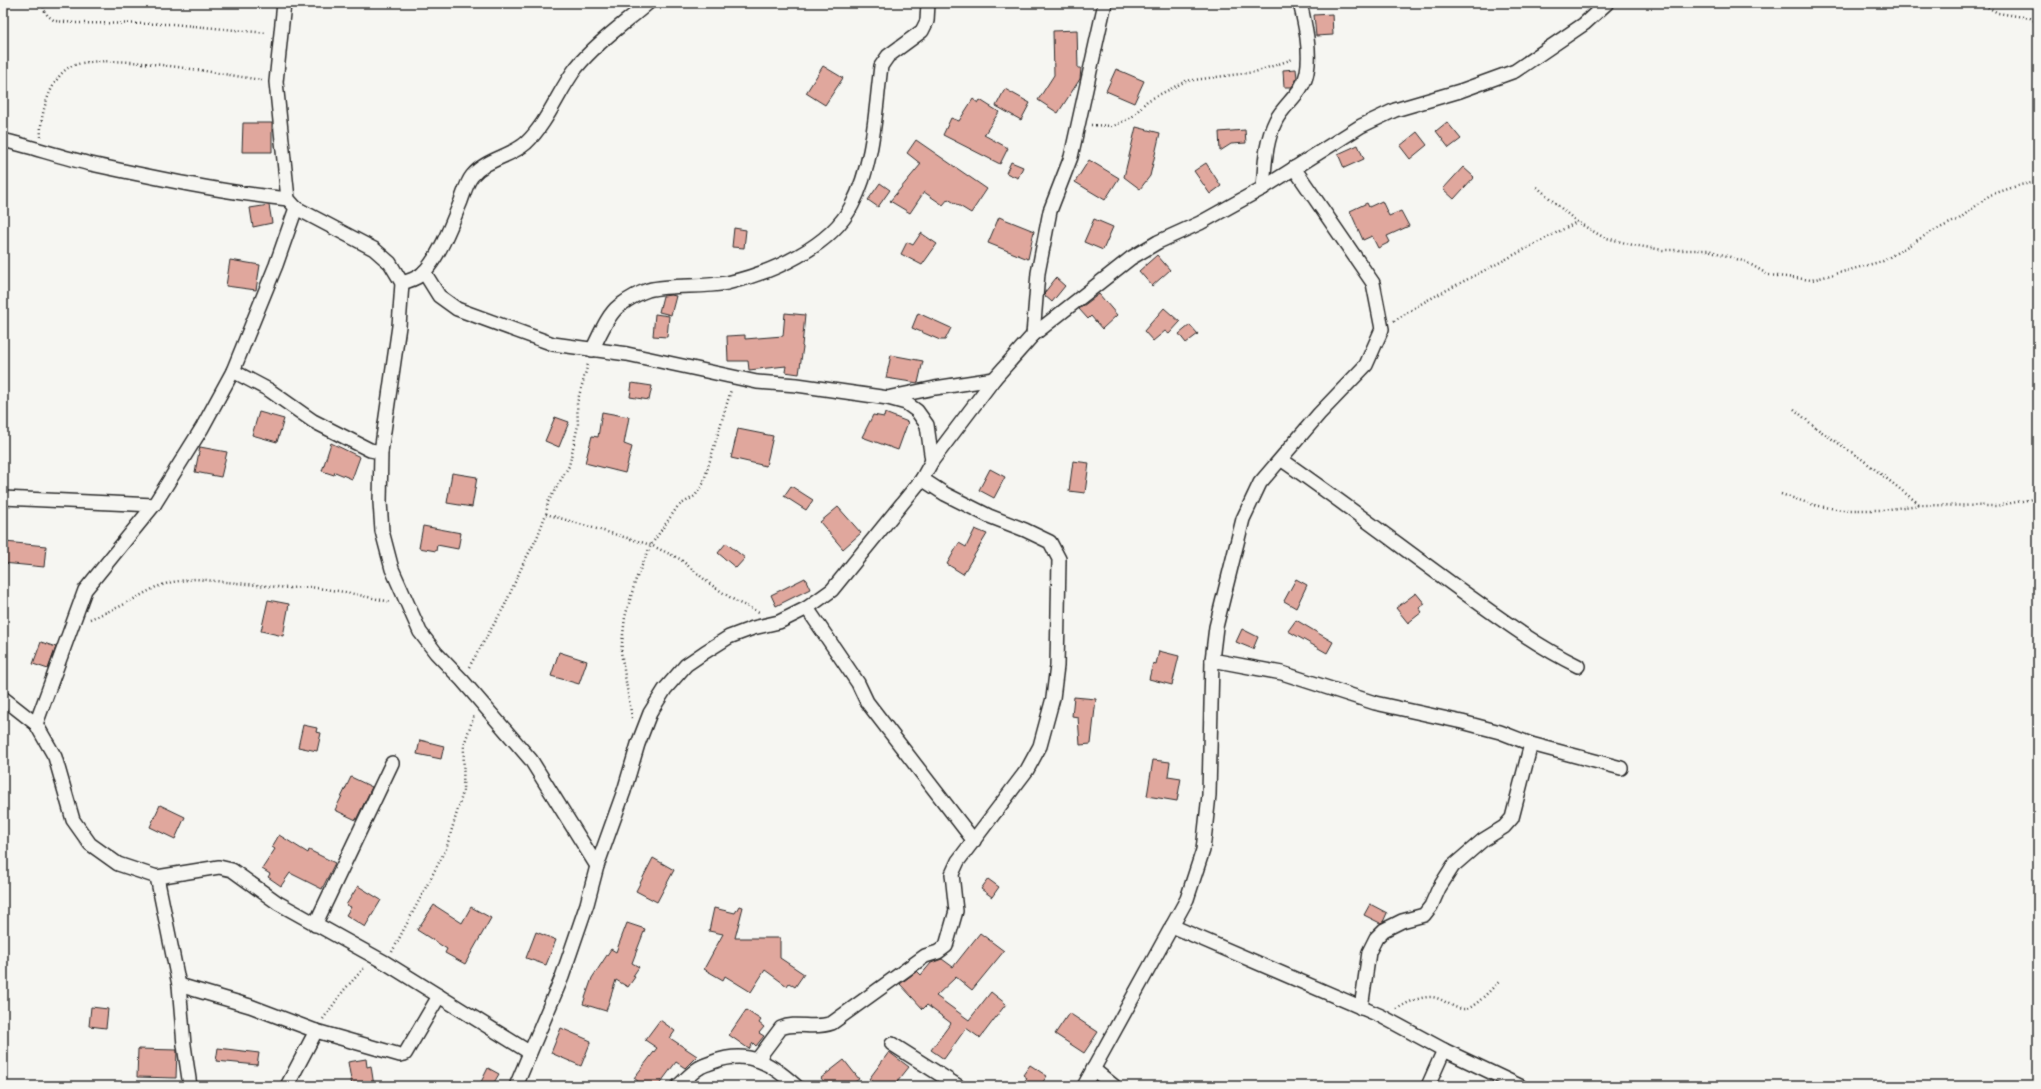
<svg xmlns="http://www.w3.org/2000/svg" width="2041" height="1089" viewBox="0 0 2041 1089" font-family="'Indie Flower',sans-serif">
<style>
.building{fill:#e0a79d;stroke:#2b2b2b}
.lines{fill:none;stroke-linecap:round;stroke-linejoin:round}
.street-casing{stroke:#2b2b2b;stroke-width:16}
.path{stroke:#2b2b2b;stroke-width:2.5;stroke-dasharray:1 3;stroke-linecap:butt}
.street{stroke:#f6f6f2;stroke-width:13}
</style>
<rect width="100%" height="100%" fill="#f6f6f2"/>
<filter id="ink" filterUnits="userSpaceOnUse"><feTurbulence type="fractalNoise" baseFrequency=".025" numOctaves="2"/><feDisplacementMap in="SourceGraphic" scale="8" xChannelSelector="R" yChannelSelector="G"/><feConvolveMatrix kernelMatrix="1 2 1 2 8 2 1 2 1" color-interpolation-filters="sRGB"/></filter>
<g filter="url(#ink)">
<!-- building -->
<g class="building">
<path d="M1332,14L1333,35L1316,36L1314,15Z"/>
<path d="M1077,30L1078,68H1081L1080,79L1058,113L1038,100L1054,75L1053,31Z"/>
<path d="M823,66L843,78L825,105L806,93Z"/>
<path d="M1116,69L1144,81L1134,103L1106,91Z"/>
<path d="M1296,69L1297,78L1295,82L1292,87H1284L1283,70Z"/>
<path d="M1005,89L1030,103L1021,120L996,106Z"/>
<path d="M973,99L978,103L980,100L999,112L984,135L1008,148L1000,164L943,135L951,118L959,121Z"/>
<path d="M1447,122L1461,139L1449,148L1436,131Z"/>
<path d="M243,123H272V152H242Z"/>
<path d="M1136,127L1160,133L1150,176L1140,189L1124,177Z"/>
<path d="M1245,130L1246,143L1231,144L1220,151L1219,132Z"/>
<path d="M1417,132L1427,145L1410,159L1400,146Z"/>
<path d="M916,140L987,189L971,213L948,199L943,205L924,192L910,213L890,201L921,164L907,153Z"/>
<path d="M1358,145L1364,159L1344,168L1338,154Z"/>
<path d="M1089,160L1119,178L1105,200L1075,182Z"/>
<path d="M1011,162L1023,167L1018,178L1006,173Z"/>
<path d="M1206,163L1221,186L1210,194L1194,171Z"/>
<path d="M1463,167L1474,177L1454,199L1443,189Z"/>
<path d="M880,183L890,190L878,207L868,200Z"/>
<path d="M1382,201L1389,216L1401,211L1409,226L1387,236L1390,242L1378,248L1372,236L1363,240L1350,211L1367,203L1369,207Z"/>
<path d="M269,205L272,223L253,227L250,208Z"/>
<path d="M999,217L1034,231L1028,259L988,243Z"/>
<path d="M1094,219L1113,227L1103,250L1084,242Z"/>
<path d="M734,228L746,230L744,248L732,247Z"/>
<path d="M921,233L937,244L922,265L901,254L907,242L913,245Z"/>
<path d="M1157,255L1170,270L1152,286L1139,271Z"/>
<path d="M230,260L260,265L256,290L226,286Z"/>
<path d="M1056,278L1065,286L1052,302L1044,295L1045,292Z"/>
<path d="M1099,294L1117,315L1102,329L1091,316L1088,319L1079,309Z"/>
<path d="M671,295L676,296L671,315L659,312L663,296Z"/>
<path d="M1164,308L1180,322L1169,334L1165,331L1153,341L1144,331Z"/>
<path d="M785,313L805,315L802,346L803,347L799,374L785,372L786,366L749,370L748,361H728L727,336L745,335V339L783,336Z"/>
<path d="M918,313L951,328L945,340H940L912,328Z"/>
<path d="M655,314L669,316L667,337L653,336Z"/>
<path d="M1190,325L1198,334L1186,343L1179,334Z"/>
<path d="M891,355L923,361L918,383L886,378Z"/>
<path d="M632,383L652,386L649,400L630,397Z"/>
<path d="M259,412L284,419L277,442L252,435Z"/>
<path d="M602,412L629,417L624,444L632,447L625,473L585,463L592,436L598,437Z"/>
<path d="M885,413L908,422L898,450L862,437L873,415L884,417Z"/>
<path d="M555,417L569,422L559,447L545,441Z"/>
<path d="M738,429L773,436L766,466L731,458Z"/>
<path d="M331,443L360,457L352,479L335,472L334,475L322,471Z"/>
<path d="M200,447L227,452L221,477L195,472Z"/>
<path d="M1073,461L1089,463L1085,493L1069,491Z"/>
<path d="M990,469L1005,477L994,498L979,490Z"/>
<path d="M452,473L477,477L472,507L447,503Z"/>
<path d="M791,486L813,500L806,510L784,496Z"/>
<path d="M838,507L861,533L843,549L820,522Z"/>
<path d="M423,526L461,533L458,549L437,545L436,551L419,548Z"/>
<path d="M975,529L987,534L963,574L947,564L959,543L966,547Z"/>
<path d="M5,542L46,546L44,567L3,563Z"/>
<path d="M726,543L745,558L736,568L718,553Z"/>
<path d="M805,578L810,589L776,606L771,595Z"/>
<path d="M1296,579L1307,585L1296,608L1284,601Z"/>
<path d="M1416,593L1425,604L1419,608L1422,612L1408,623L1396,608Z"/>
<path d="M268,600L289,604L283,636L261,631Z"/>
<path d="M1296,620L1333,642L1327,653L1288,631Z"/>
<path d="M1242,629L1258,637L1253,649L1236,642Z"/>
<path d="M41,642L56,647L48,669L33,664Z"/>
<path d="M1159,651L1179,656L1172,685L1149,679L1153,663L1156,664Z"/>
<path d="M559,652L587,661L579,684L551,676Z"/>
<path d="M1074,697L1096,699L1091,744L1080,745L1078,717L1072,716Z"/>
<path d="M303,725L317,728L316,732L321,733L317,751L298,747Z"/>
<path d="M420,740L444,746L441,759L417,754Z"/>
<path d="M1153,760L1170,762L1168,776L1181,778L1177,801L1147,796Z"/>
<path d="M351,777L372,787L356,820L335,810Z"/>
<path d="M160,805L185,817L175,839L150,827Z"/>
<path d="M279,835L308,853L309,850L335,863L322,889L290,873L281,886L268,877L270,874L262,869L275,849L272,847Z"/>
<path d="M653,858L674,870L657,902L636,891Z"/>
<path d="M988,879L999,887L992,897L981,889Z"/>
<path d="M358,886L381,900L365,927L346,915L351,907L346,905Z"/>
<path d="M1370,904L1387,913L1383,922L1380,923L1364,915Z"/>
<path d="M434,905L462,923L471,907L491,918L465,964L445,953L447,949L417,930Z"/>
<path d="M739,906L743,907L735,938H780V958L804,974L795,987L789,983L787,986L765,970L751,992L725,976L723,980L704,969L723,934L709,931L714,908L735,913Z"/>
<path d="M627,923L645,929L632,963L639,967L633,976L635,977L628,987L616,980L606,1011L583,1004L592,978L611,949L616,952Z"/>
<path d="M536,932L556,940L546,965L526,958Z"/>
<path d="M980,933L1004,951L972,990L956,977L936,996L969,1020L991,992L1006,1004L980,1038L966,1028L944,1059L931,1050L951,1023L927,1005L923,1009L900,984L917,971L921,975L931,963L942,959L953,967Z"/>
<path d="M91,1007L108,1009L106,1028L89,1026Z"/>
<path d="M746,1010L761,1020L759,1023L764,1027L759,1033L764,1036L756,1046L753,1043L749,1049L729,1035Z"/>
<path d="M1069,1013L1098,1032L1084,1053L1055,1034Z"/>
<path d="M660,1020L675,1031L670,1038L697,1056L685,1068L676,1062L658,1086H644L634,1078L657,1048L645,1040Z"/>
<path d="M561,1028L591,1041L581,1066L551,1053Z"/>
<path d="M218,1048L259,1053L257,1065L216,1061Z"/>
<path d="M138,1049L177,1050L176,1078L137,1077Z"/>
<path d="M889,1052L909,1067L894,1086H878L869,1079Z"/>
<path d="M366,1059L367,1067L371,1066L374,1086H352L348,1062Z"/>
<path d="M844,1060L859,1079L849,1086H827L821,1078Z"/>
<path d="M1030,1065L1047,1076L1040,1086H1021L1027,1078L1023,1075Z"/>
<path d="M488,1068L499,1074L492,1086H479Z"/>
</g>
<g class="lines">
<defs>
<g id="street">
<path d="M284,3L276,82L288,199L296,208L374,249L390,263L402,283L399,326L381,452L380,502L382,531L392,569L420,632L436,653L462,680L531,760L597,866"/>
<path d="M3,140C32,147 61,157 91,164C156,178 221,192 288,199"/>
<path d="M1263,188C1265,165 1265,142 1276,120C1285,103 1304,92 1307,72C1311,50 1305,24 1300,3"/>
<path d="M424,272L439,296L457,309L553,344L627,354L757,382L797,385L888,398L906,403L917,411L927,425L932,461"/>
<path d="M402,283C410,280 417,279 423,273C439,258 453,221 461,201C464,193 467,182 472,176C486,159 510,157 526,143C548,122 558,92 576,68C596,43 624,24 648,3"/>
<path d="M1033,335L1038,273L1050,211L1071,157L1105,3"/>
<path d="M592,350C599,337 607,315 619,306C627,300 639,293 648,290C673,284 701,288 727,283C771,273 831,247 852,205C874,163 875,113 881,66L888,56L922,31L927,21L928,3"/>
<path d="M233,371L269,390L313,421L370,450L381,452"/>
<path d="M891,397L935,388L994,379"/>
<path d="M1282,460C1344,503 1404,549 1466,594C1502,620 1537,646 1578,666"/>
<path d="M3,498L154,505"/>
<path d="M807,608L858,683L867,702L974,841"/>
<path d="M1212,660L1282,673L1375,703L1462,722L1500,732L1531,744L1621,768"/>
<path d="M3,698L36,724L55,757L73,820L90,844L118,864L157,877L219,867L232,870L278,903L386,963L529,1052"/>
<path d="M36,724L85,590L154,505L202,428L233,371L276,265L296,208"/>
<path d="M157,877L179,985L184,1045L190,1086"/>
<path d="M315,925L392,763"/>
<path d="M1172,926L1381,1016L1444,1050L1520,1086"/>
<path d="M179,985L250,1006L316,1031L400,1055L405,1054L439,996"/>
<path d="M1361,1008L1369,952L1376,938L1384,930L1402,921L1424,915L1431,906L1439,888L1453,866L1483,840L1504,827L1512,818L1531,744"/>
<path d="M892,1044L958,1086"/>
<path d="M757,1060L781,1028C797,1021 813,1030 832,1023L925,956L938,952L946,946L956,911L952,874L958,861L1027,770L1040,746L1053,698L1057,666L1059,559L1050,542L1025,530L989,516L945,494L922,479"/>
<path d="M1093,1069L1114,1086"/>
<path d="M287,1086L316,1031"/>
<path d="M516,1086L562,977L587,904L597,866L624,791L638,744L650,713L665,689L686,665L705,652L729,637L753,628L779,622L807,608L832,590L922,479L932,461L994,379L1033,335L1131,258L1158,242L1200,223L1263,188L1361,126L1395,110L1460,91L1515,71L1584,24L1607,3"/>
<path d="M678,1086C685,1080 691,1073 699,1068C703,1065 709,1064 713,1062C748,1049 771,1063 796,1086"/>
<path d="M1084,1086L1187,899L1203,850L1209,795L1212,660L1216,627L1243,519L1260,483L1319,414L1366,365L1382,329L1373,283L1294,168"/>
<path d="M1428,1086L1444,1050"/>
</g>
</defs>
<!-- street casing -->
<use href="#street" class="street-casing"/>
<!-- path -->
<g class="path">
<path d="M43,3L44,10L48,16L55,21L76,23L172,24L267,33"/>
<path d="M1981,3L1998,13L2030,18L2038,23"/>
<path d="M1091,125L1114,126L1132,117L1147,101L1186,81L1255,72L1293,59"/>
<path d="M41,137C39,117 50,80 68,68C97,49 224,75 262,80"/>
<path d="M1537,187L1577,222L1603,237L1633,245L1663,250H1708L1746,262L1769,275L1812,280L1883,261L1931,232L1959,219L1990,195L2020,185L2038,182"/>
<path d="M1394,321L1424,302L1577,222"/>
<path d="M1794,409L1816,428L1863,460L1919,504"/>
<path d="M1781,494L1814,505L1841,510H1882L1919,505L1996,506L2038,498"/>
<path d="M546,514L651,545L680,559L710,584L737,602L759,612"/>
<path d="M90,619L121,606L156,587L172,582L195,579L288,588L310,587L345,592L391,602"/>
<path d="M469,667L504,607L524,562L537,538L546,514L548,502L569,466L578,425L577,403L588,364"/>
<path d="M632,718L621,652L625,617L636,579L651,545L678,506L695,496L703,484L731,390"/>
<path d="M392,952L446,849L463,792L464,745L474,715"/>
<path d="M1396,1009C1407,1003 1418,997 1431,997C1444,997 1458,1015 1471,1007C1481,1001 1490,990 1499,982"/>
<path d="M323,1019L344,990L365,967"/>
</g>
<!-- street -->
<use href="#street" class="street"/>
</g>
</g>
<!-- margin -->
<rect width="2041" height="1089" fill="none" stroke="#f6f6f2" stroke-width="16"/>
<rect x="8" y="8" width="2025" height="1073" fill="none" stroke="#2b2b2b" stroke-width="1.5" filter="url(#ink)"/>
</svg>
